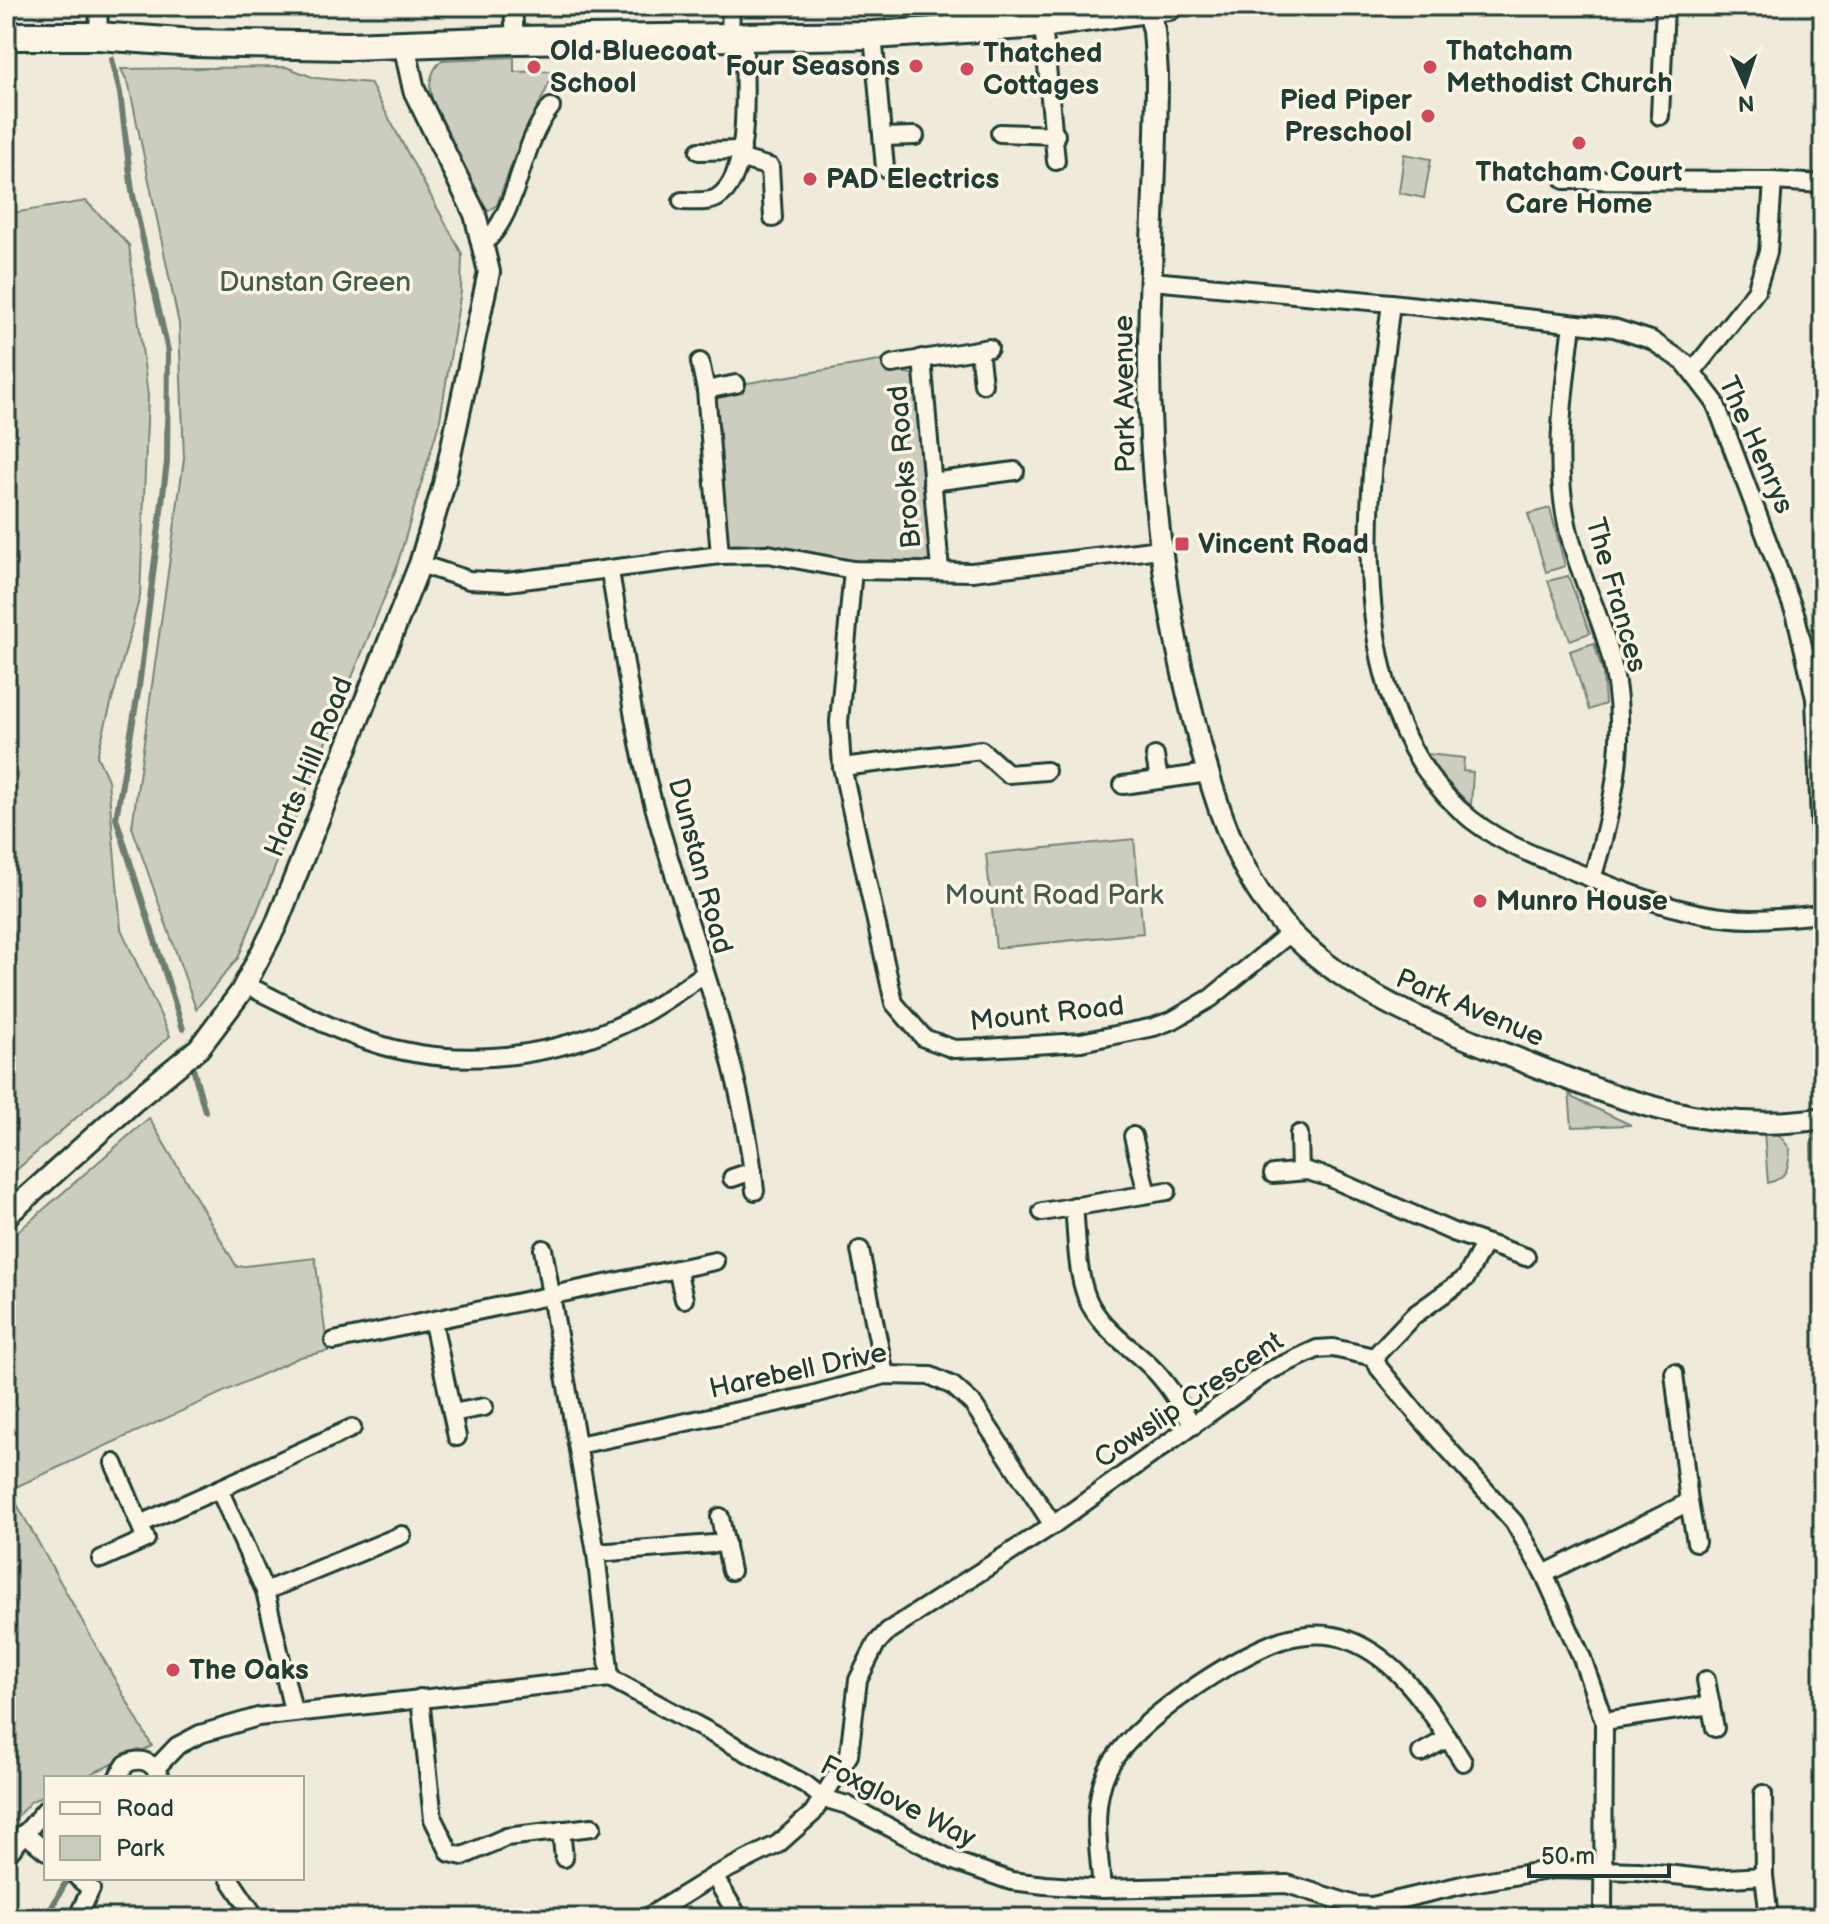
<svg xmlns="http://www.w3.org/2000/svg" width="1829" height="1924" viewBox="0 0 1829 1924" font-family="'Balsamiq Sans',sans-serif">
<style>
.green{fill:#cccdbf;stroke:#76857a;stroke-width:2}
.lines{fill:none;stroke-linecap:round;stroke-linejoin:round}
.stream{stroke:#6c7d71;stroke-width:6}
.minor-casing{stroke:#1f3d34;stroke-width:22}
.tertiary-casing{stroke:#1f3d34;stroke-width:26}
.primary-casing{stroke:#1f3d34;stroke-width:32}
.minor{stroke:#fcf5e5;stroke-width:16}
.tertiary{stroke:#fcf5e5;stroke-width:20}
.primary{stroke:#fcf5e5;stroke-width:26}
.poi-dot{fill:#d1495b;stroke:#fcf5e5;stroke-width:3}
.labels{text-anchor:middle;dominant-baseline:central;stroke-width:7;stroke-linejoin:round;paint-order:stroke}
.poi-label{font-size:28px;font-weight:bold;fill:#1f3d34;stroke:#fcf5e5;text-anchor:start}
.park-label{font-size:28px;fill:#425a50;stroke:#fcf5e5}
.street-label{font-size:28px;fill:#1f3d34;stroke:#fcf5e5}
</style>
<rect width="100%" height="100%" fill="#efeada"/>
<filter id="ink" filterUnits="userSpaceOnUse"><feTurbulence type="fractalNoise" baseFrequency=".0125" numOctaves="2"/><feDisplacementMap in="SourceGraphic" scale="16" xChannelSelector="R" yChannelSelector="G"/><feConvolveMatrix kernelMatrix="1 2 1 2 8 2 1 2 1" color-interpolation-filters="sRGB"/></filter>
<g filter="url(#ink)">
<!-- green -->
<g class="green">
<path d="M514,57V72L555,71L515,155L497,205L489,211L483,207C467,174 438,129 431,94C428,81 433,68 442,60Z"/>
<path d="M286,67L315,78L370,83L462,254L461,291L440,420L396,569L238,958L196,1009L132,827L184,459L179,324L129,85L121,69Z"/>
<path d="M1404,154L1431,159L1424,198L1399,193Z"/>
<path d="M86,201L129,245L148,396L140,596L97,756L108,780L121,929L170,1036L6,1179V214Z"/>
<path d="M897,358L900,372L916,375L940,571L721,555L706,390Z"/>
<path d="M1550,508L1565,566L1546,572L1528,514Z"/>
<path d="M1568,576L1590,633L1570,640L1548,581Z"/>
<path d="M1594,643L1603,673L1605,704L1589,710L1570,651Z"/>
<path d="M1427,754L1464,758L1463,771L1473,772L1471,806L1438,772Z"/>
<path d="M1134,839L1143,933L996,948L986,854Z"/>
<path d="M1569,1091L1573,1098L1631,1125L1572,1127Z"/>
<path d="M149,1118L237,1267L315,1258L328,1351L300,1357L9,1490L152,1746L82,1778H46V1794L30,1802L6,1829V1242Z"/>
<path d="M1823,1130V1176L1812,1183L1811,1144Z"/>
<path d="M1776,1131L1790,1149C1789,1168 1787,1178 1768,1183L1764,1132Z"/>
</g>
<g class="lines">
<!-- stream -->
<g class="stream">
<path d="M112,59L120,93L132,191L168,351L167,462L139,687L116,818L183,1029"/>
<path d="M191,1061L205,1111"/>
<path d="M46,1918L68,1878"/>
</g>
<defs>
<g id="minor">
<path d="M513,6L515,40"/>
<path d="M952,6L953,32"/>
<path d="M1043,24L1056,161"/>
<path d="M873,35L885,168"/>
<path d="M98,36L99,6"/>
<path d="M730,37L731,6"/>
<path d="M1660,116L1665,6"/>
<path d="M1000,133L1056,135"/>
<path d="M883,137L915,136"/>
<path d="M699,151L742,150"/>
<path d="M742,159L770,167L773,218"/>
<path d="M1565,180L1773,181"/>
<path d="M682,201C692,201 710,203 718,197C754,174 743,76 744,37"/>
<path d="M484,243C519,213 519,145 551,107"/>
<path d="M1152,281L1391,303L1614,328L1651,340L1685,363L1715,402L1796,616L1815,698L1823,897"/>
<path d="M1391,303C1372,458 1331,692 1460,810C1491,839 1532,855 1571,870C1629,894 1687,918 1751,919C1775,919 1799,916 1823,914"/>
<path d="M1572,324C1564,390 1553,458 1567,524C1575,564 1594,601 1606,640C1632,722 1616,799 1592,879"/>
<path d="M979,350L983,384"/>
<path d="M922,358L940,570"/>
<path d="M700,362L706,390L720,555"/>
<path d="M892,364L989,348"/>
<path d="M1693,371L1756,291L1768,252L1773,181L1823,184"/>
<path d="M706,390L736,384"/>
<path d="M932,482L1015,471"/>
<path d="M420,564L469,580L507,582L720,555L768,554L853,570L972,572L1160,549"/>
<path d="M853,570L839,722L842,767L894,1003L924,1038L954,1049L985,1048L1081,1042L1154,1027L1173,1020L1211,998L1290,933"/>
<path d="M610,572C624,650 633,733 655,810C690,936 742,1060 755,1191"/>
<path d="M1155,756L1159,780"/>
<path d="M842,767L981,750L1008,774L1046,771"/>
<path d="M1123,785L1208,773"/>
<path d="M246,985C286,1004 326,1027 368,1041C448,1069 537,1060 614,1028C646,1015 675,993 703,975"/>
<path d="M1299,1134L1300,1171"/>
<path d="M1133,1136L1147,1194"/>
<path d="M1273,1174L1307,1171L1328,1177L1453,1232L1526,1257"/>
<path d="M732,1178L753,1171"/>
<path d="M1074,1206C1077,1235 1076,1270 1087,1298C1099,1327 1128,1345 1150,1366C1168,1383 1180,1405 1193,1426"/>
<path d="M1042,1212L1167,1191"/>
<path d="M543,1249L596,1553L610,1678"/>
<path d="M860,1250L885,1375"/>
<path d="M677,1269L684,1299"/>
<path d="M433,1322L457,1437"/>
<path d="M334,1341L715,1261"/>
<path d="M1374,1357L1379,1368L1422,1420L1514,1522L1544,1574L1582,1658L1604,1721L1603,1918"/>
<path d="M1374,1357L1413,1316L1466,1278L1484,1244"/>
<path d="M452,1413L484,1407"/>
<path d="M578,1445L804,1397L885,1375L931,1376L953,1386L973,1404L1053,1525"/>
<path d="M219,1489L352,1428"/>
<path d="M1689,1502L1696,1542"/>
<path d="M720,1517L731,1571"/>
<path d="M140,1524L219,1489L265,1591L293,1711"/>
<path d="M596,1553L726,1543"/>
<path d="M101,1559L146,1539L114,1463"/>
<path d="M1544,1574L1689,1502L1674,1373"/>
<path d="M265,1591L402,1535"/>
<path d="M1706,1680L1715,1728"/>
<path d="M420,1698L433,1819L450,1853L463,1856L506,1837L592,1827"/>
<path d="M1604,1721L1711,1705"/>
<path d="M1421,1753L1448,1738"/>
<path d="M156,1768L177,1746L200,1734L258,1717L610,1678L805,1784L823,1798L847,1805L954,1861L1011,1881L1045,1885L1102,1889L1287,1884L1355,1905L1372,1906L1466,1884L1554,1869L1638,1871L1711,1879L1764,1876L1769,1918"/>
<path d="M117,1778L126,1764C140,1757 152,1761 159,1775"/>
<path d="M1763,1794L1764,1876"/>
<path d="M561,1830L564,1858"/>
<path d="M24,1833L46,1851"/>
<path d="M6,1856L46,1809"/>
<path d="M714,1876L739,1918"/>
<path d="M229,1878L256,1918"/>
<path d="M1102,1889C1099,1849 1090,1806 1108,1769C1130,1724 1235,1655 1282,1640C1303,1634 1327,1632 1348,1640C1402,1660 1434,1716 1463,1762"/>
<path d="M77,1918L91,1889L78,1878"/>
<path d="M646,1918L714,1876L778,1844L813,1813L849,1755L858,1680L876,1644L888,1631L1053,1525L1267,1372L1317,1349L1333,1348L1374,1357"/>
</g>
<g id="tertiary">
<path d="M1148,10L1154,30L1157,74C1157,170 1149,266 1149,361C1149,489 1166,616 1199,740C1217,809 1241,884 1294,936C1355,996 1432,1025 1510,1056C1612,1097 1711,1137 1823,1118"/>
<path d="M6,1216L133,1102L199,1048L241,992L276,925L420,564L444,484L489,272L475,214L414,90L404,44"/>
</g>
<path id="primary" d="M6,36H98L194,43L348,46L515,40L873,35L1043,24L1169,6"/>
</defs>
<!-- minor casing -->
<use href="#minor" class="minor-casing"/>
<!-- tertiary casing -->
<use href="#tertiary" class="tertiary-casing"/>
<!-- primary casing -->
<use href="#primary" class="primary-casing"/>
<!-- minor -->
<use href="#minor" class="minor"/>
<!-- tertiary -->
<use href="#tertiary" class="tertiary"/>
<!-- primary -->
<use href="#primary" class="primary"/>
</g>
</g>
<!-- markers -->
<g class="poi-dot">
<circle cx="916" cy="66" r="8"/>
<circle cx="534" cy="67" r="8"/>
<circle cx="1430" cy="67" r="8"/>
<circle cx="967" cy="69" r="8"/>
<circle cx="1428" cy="116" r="8"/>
<circle cx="1579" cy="143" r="8"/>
<circle cx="810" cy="179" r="8"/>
<rect x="1174" y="536" width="16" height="16" rx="4"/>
<circle cx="1480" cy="901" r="8"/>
<circle cx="173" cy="1670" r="8"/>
</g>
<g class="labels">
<!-- poi labels -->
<g class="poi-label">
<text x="550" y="51">Old Bluecoat<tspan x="550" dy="32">School</tspan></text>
<text x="1446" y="51">Thatcham<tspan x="1446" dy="32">Methodist Church</tspan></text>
<text x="983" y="53">Thatched<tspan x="983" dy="32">Cottages</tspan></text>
<text x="900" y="66" text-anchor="end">Four Seasons</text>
<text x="1412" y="100" text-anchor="end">Pied Piper<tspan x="1412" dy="32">Preschool</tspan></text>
<text x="1579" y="172" text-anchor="middle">Thatcham Court<tspan x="1579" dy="32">Care Home</tspan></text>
<text x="826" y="179">PAD Electrics</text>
<text x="1198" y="544">Vincent Road</text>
<text x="1496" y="901">Munro House</text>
<text x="189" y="1670">The Oaks</text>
</g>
<!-- park labels -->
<g class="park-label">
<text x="315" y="282">Dunstan Green</text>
<text x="1054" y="895">Mount Road Park</text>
</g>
<!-- street labels -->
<g class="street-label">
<text transform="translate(1125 394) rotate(-91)">Park Avenue</text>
<text transform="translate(1756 445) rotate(66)">The Henrys</text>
<text transform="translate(905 467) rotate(-95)">Brooks Road</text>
<text transform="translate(1616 595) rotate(74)">The Frances</text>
<text transform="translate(309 767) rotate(-68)">Harts Hill Road</text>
<text transform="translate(700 866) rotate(75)">Dunstan Road</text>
<text transform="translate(1470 1008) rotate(23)">Park Avenue</text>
<text transform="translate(1047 1014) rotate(-6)">Mount Road</text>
<text transform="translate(798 1371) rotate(-12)">Harebell Drive</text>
<text transform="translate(1189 1400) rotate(-34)">Cowslip Crescent</text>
<text transform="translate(898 1802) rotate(27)">Foxglove Way</text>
</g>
</g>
<!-- margin -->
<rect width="1829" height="1924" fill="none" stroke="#fcf5e5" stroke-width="32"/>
<rect x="16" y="16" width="1797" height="1892" fill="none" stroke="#1f3d34" stroke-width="3" filter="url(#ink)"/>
<!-- legend -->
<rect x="44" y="1776" width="260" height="104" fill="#fcf5e5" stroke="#a4ab9e" stroke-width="2"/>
<rect x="60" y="1802" width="40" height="12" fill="#fcf5e5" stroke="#a4ab9e" stroke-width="2"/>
<text x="116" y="1816" font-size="24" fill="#1f3d34">Road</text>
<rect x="60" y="1836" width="40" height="24" fill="#cccdbf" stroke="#a4ab9e" stroke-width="2"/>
<text x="116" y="1856" font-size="24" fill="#1f3d34">Park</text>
<!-- north arrow -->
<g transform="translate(1745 84) rotate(177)" stroke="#fcf5e5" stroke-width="6" paint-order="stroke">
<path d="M0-6L14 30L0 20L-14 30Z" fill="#1f3d34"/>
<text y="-12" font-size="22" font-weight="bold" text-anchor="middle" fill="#1f3d34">N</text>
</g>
<!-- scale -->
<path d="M1529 1864v12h140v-12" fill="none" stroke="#1f3d34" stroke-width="4"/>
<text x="1541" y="1864" font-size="24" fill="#1f3d34" stroke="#fcf5e5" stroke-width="6" paint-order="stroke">50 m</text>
</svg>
